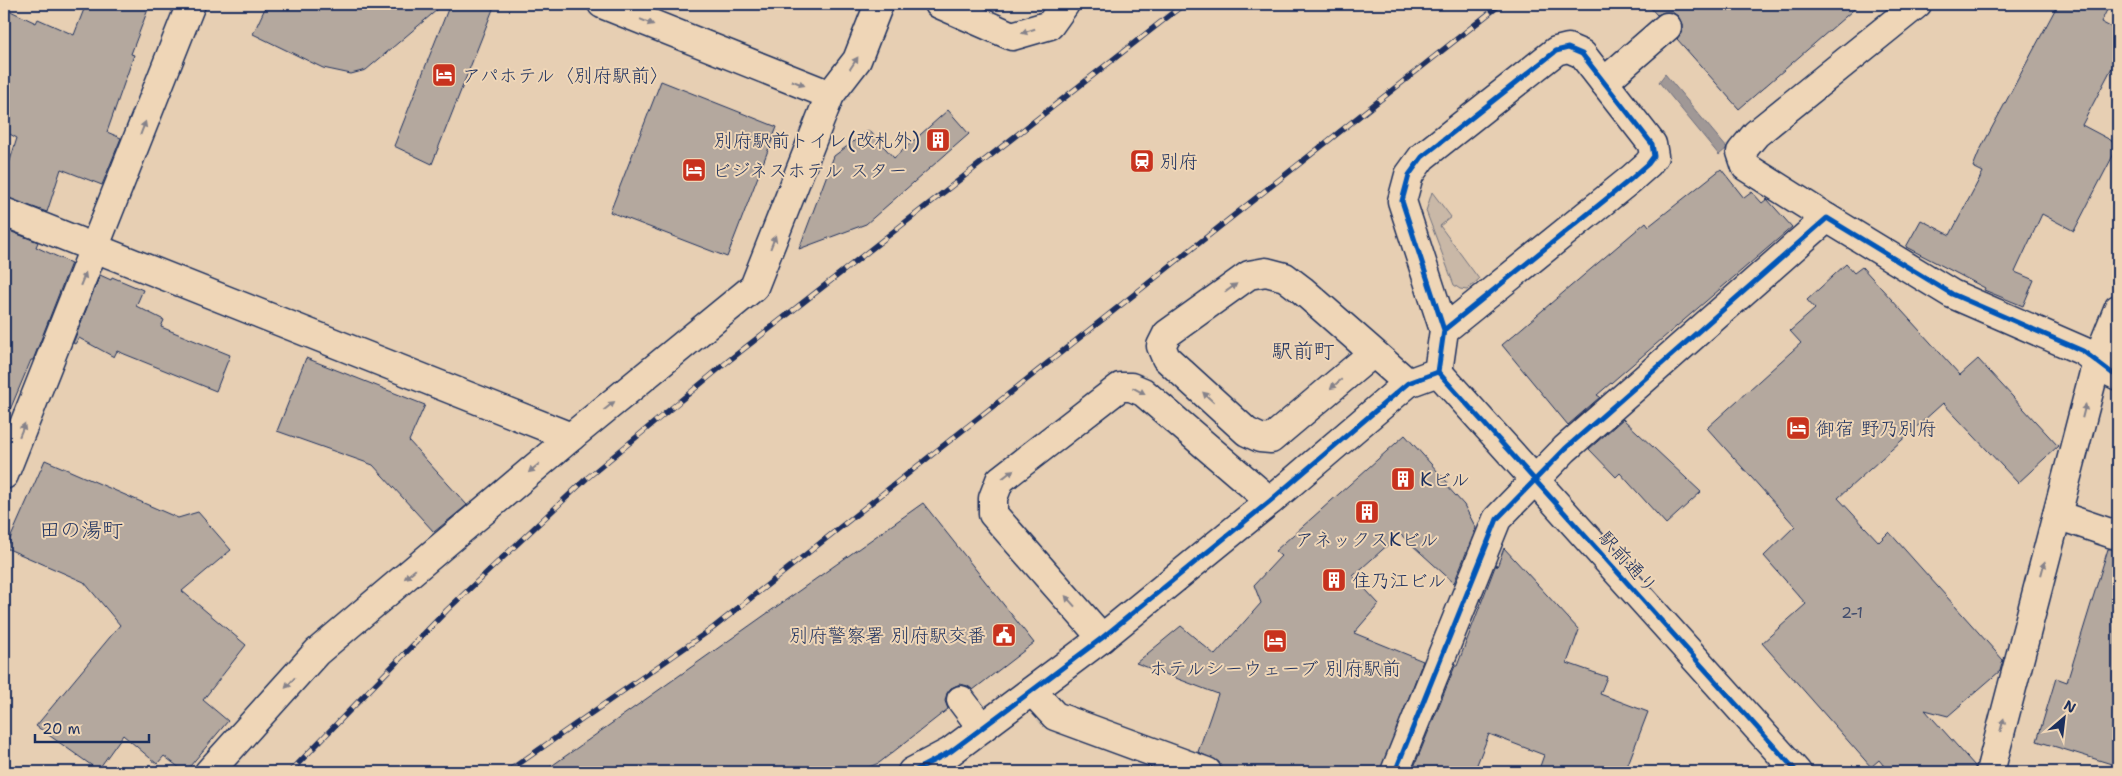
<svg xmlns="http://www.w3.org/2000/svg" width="2122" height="776" viewBox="0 0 2122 776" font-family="'Shantell Sans','Klee One',sans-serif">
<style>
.green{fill:#c9b8a7;stroke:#727482}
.water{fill:#a09896;stroke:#6b6e80}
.building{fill:#b4a89e;stroke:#1b2f5e}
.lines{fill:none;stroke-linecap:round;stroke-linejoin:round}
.minor-casing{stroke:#1b2f5e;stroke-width:31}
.major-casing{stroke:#1b2f5e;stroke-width:31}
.minor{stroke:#efd6b7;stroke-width:28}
.major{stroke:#efd6b7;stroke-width:28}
.rail-casing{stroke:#1b2f5e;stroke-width:5.5}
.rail{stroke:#efd6b7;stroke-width:4;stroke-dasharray:11;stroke-linecap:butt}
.cycleway-casing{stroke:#efd6b7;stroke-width:8}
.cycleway{stroke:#0057b8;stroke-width:5}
.oneway{fill:#85828a}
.labels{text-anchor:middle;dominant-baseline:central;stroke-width:4;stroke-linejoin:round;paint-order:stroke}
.number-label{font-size:16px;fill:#414d6e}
.poi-label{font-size:19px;fill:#1b2f5e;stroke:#efd6b7;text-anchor:start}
.street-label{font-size:19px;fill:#1b2f5e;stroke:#efd6b7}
.quarter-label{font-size:21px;fill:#1b2f5e;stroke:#efd6b7}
</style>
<rect width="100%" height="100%" fill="#e7cfb3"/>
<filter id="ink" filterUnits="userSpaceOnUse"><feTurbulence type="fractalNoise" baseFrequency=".02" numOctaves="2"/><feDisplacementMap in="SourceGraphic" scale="10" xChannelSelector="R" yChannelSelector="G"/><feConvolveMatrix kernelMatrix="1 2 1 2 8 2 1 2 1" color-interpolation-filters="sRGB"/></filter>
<g filter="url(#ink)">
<!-- green -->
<path class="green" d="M1432,192L1451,217L1440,226L1479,279L1467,290L1460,289L1454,285L1426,211Z"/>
<!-- water -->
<path class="water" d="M1665,74L1727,148L1719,155L1659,82Z"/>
<!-- building -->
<g class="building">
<path d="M86,4H150L131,54L134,55L107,132L121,138L102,185L61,169L47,212L4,197V180L17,138L4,131V8L36,23L38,19L74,35Z"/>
<path d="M267,4H444L366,70L351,74L323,68L253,34Z"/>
<path d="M450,4H495L432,164L394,146Z"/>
<path d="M1647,4H1860L1739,109L1677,39L1682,32V24L1678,16L1672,12H1664L1657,15Z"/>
<path d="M2058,4H2110L2101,22L2118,31V56L2082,125L2118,144V146L2074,231L2042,214L2015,272L2034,280L2023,306L1984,290L1985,288L1906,247L1921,220L1950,235L1983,172L1973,167L1979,152Z"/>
<path d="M661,81L777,127L727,257L610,212Z"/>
<path d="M948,110L969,134L866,224L799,249L834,156L869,130L894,158Z"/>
<path d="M1721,169L1744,198L1752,192L1762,203L1767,199L1792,227L1597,395L1600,397L1568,425L1502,345L1646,222L1649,226Z"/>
<path d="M4,229L38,242L36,247L71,263L33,360H31L4,424Z"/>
<path d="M1846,264L1854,273L1862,267L1960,375L1978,359L2058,446L2018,483L1943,403L1838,498L1879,542L1889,532L2003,660L2000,671L1948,716L1925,710L1975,766V772H1889L1879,760L1871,767L1762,643L1806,604L1764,556L1795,526L1707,428L1801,343L1790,331L1815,309L1807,300Z"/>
<path d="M100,275L111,280L112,277L143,290L136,306L164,320L161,327L230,355L216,391L117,351L114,357L79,338L75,344L73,343Z"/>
<path d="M306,358L425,405L409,441L467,505L434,532L373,465L277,431Z"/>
<path d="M1623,419L1701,492L1666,524L1620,473L1616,477L1589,449Z"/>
<path d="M1405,435L1448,483L1446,485L1464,505L1476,528L1454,583L1400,534L1353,576L1379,604L1354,633L1423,661L1380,772H1222L1219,762L1198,752L1218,694L1136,663L1181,626L1215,655L1261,603L1254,585L1281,556L1275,551Z"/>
<path d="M45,460L178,518L198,512L231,550L182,591L246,645L203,700L228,721L185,772L164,756L157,764L123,735L98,770L36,726L120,625L84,582L6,548Z"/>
<path d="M923,503L1034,643L973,690L968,686L960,684L951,688L947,693L945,701L948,709L879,763L856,772H543Z"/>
<path d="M1504,548L1579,630L1567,663L1607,677L1600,694L1648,712L1625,772H1538L1544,755L1489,734L1474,772H1412L1455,666H1457L1496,564L1497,567Z"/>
<path d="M2118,548V766L2037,741L2056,678L2067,682L2108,549Z"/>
</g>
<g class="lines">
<defs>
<g id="minor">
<path d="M602,4L830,95"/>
<path d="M939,4L1012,36L1050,25L1065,4"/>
<path d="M1604,82L1667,27"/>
<path d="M4,212L571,437"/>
<path d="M1827,218L1746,167L1741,152L1756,134L1917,4"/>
<path d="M1373,353L1271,439L1260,438L1247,432L1166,358L1161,346L1167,334L1249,275L1266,272L1285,277L1302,290L1408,383"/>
<path d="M4,475L191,4"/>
<path d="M2057,515L2113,534"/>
<path d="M1102,638L993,514V498L1000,480L1120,387H1131L1143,392L1270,501"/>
<path d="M1032,691L1055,716L1207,772"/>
<path d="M961,700L982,728"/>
<path d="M209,772L317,652L571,437L754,287L830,95L857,60L879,4"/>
<path d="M912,772L950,752L1102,638L1270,501L1408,383L1438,372L1444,330L1402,201L1409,175L1422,157L1556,51L1568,48L1582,54L1652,144L1654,156L1648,164L1631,179L1444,330"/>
<path d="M1395,772L1497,519L1565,449L1827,218L1952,294L2083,351L2112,373L2118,376"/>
<path d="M1990,772L2097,361L2118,309"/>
</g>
<path id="major" d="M1438,372L1797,772"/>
</defs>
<!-- minor casing -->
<use href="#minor" class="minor-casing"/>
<!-- major casing -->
<use href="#major" class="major-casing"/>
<!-- minor -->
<use href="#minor" class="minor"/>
<!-- major -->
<use href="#major" class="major"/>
<defs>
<g id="rail">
<path d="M290,772L447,610L586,479L727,362L1184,4"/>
<path d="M507,772L713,628L1501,4"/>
</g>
</defs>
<!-- rail casing -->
<use href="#rail" class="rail-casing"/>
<!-- rail -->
<use href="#rail" class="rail"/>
<defs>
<g id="cycleway">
<path d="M1438,372L1444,330L1402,201L1409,175L1422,157L1556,51L1568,48L1582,54L1652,144L1654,156L1648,164L1631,179L1444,330"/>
<path d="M1438,372L1797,772"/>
<path d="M912,772L950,752L1102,638L1270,501L1408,383L1438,372"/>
<path d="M1395,772L1497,519L1565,449L1827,218L1952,294L2083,351L2112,373L2118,376"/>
</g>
</defs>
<!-- cycleway casing -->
<use href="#cycleway" class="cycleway-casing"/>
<!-- cycleway -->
<use href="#cycleway" class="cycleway"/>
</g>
<!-- one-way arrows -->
<defs><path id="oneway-solid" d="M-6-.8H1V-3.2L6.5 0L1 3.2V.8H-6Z" transform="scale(1.25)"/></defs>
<g class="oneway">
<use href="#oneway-solid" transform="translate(647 22) rotate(22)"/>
<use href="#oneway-solid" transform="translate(1028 31) rotate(163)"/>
<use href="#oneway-solid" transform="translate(854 63) rotate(-57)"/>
<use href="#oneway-solid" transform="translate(798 83) rotate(22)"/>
<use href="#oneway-solid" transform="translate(143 128) rotate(-69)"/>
<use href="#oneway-solid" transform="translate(773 242) rotate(-69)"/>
<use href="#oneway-solid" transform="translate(83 279) rotate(-68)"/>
<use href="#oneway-solid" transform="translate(1231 288) rotate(-36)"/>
<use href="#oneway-solid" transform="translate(1336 384) rotate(140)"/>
<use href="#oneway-solid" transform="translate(1139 391) rotate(28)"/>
<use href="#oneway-solid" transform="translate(1208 397) rotate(-137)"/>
<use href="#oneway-solid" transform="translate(609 406) rotate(-39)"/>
<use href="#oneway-solid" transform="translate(2084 411) rotate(-76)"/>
<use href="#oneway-solid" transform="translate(22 430) rotate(-68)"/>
<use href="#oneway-solid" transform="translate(534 468) rotate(140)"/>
<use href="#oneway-solid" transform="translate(1008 474) rotate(-38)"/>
<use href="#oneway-solid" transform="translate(2043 568) rotate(-75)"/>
<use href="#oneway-solid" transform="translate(410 574) rotate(140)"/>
<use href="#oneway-solid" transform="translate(1070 601) rotate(-132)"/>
<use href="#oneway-solid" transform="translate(290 683) rotate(132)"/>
<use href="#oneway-solid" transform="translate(2002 725) rotate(-75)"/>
</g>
</g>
<!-- icons -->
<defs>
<symbol id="hotel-square" viewBox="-11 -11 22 22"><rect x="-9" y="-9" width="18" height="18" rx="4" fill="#c8321e" stroke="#efd6b7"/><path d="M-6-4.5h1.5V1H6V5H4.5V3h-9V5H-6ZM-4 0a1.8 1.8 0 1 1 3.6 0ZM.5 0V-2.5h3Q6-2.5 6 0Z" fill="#fff"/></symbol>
<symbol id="building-square" viewBox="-11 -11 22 22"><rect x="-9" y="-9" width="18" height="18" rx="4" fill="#c8321e" stroke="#efd6b7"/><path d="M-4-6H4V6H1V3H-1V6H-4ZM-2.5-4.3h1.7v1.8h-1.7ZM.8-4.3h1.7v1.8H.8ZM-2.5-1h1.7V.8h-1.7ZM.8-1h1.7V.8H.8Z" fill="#fff"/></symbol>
<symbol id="station-square" viewBox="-11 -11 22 22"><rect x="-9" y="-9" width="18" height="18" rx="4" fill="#c8321e" stroke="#efd6b7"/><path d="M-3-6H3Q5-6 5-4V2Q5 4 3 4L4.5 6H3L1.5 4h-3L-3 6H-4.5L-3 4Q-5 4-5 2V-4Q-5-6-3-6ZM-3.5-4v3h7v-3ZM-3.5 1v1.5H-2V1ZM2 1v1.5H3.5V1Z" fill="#fff"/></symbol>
<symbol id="civic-square" viewBox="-11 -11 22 22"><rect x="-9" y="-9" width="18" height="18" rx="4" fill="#c8321e" stroke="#efd6b7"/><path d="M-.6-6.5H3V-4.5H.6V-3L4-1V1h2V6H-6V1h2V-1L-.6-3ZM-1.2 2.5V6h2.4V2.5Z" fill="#fff"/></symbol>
</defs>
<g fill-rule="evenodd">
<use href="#hotel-square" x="430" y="61" width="28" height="28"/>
<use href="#building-square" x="924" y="126" width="28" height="28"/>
<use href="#station-square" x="1128" y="147" width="28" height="28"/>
<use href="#hotel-square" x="680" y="156" width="28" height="28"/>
<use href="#hotel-square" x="1784" y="414" width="28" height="28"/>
<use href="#building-square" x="1389" y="465" width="28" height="28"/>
<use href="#building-square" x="1353" y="498" width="28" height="28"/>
<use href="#building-square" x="1320" y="566" width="28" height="28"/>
<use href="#civic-square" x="990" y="621" width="28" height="28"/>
<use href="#hotel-square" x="1261" y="627" width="28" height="28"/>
</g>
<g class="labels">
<!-- number labels -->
<g class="number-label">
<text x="1852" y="612">2-1</text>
</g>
<!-- poi labels -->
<g class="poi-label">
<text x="462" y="75">アパホテル〈別府駅前〉</text>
<text x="920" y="140" text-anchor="end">別府駅前トイレ(改札外)</text>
<text x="1160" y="161">別府</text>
<text x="712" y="170">ビジネスホテル スター</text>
<text x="1816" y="428">御宿 野乃別府</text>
<text x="1420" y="479">Kビル</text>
<text x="1367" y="539" text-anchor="middle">アネックスKビル</text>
<text x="1352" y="580">住乃江ビル</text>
<text x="986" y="635" text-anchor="end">別府警察署 別府駅交番</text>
<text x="1275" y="668" text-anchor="middle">ホテルシーウェーブ 別府駅前</text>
</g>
<!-- street labels -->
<g class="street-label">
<text transform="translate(1628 562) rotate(48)">駅前通り</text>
</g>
<!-- quarter labels -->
<g class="quarter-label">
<text x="1303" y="351">駅前町</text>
<text x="81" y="530">田の湯町</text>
</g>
</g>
<!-- margin -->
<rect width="2122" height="776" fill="none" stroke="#efd6b7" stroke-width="20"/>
<rect x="10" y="10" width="2102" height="756" fill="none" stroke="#1b2f5e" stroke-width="2" filter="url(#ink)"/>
<!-- north arrow -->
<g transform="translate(2064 718) rotate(28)" stroke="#efd6b7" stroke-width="4" paint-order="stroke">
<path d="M0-4L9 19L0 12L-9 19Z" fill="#1b2f5e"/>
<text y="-8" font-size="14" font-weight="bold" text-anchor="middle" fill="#1b2f5e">N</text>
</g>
<!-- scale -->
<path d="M35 734v8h114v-8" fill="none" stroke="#1b2f5e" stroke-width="2.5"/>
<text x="42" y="734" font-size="15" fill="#1b2f5e" stroke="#efd6b7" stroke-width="4" paint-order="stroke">20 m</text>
</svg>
